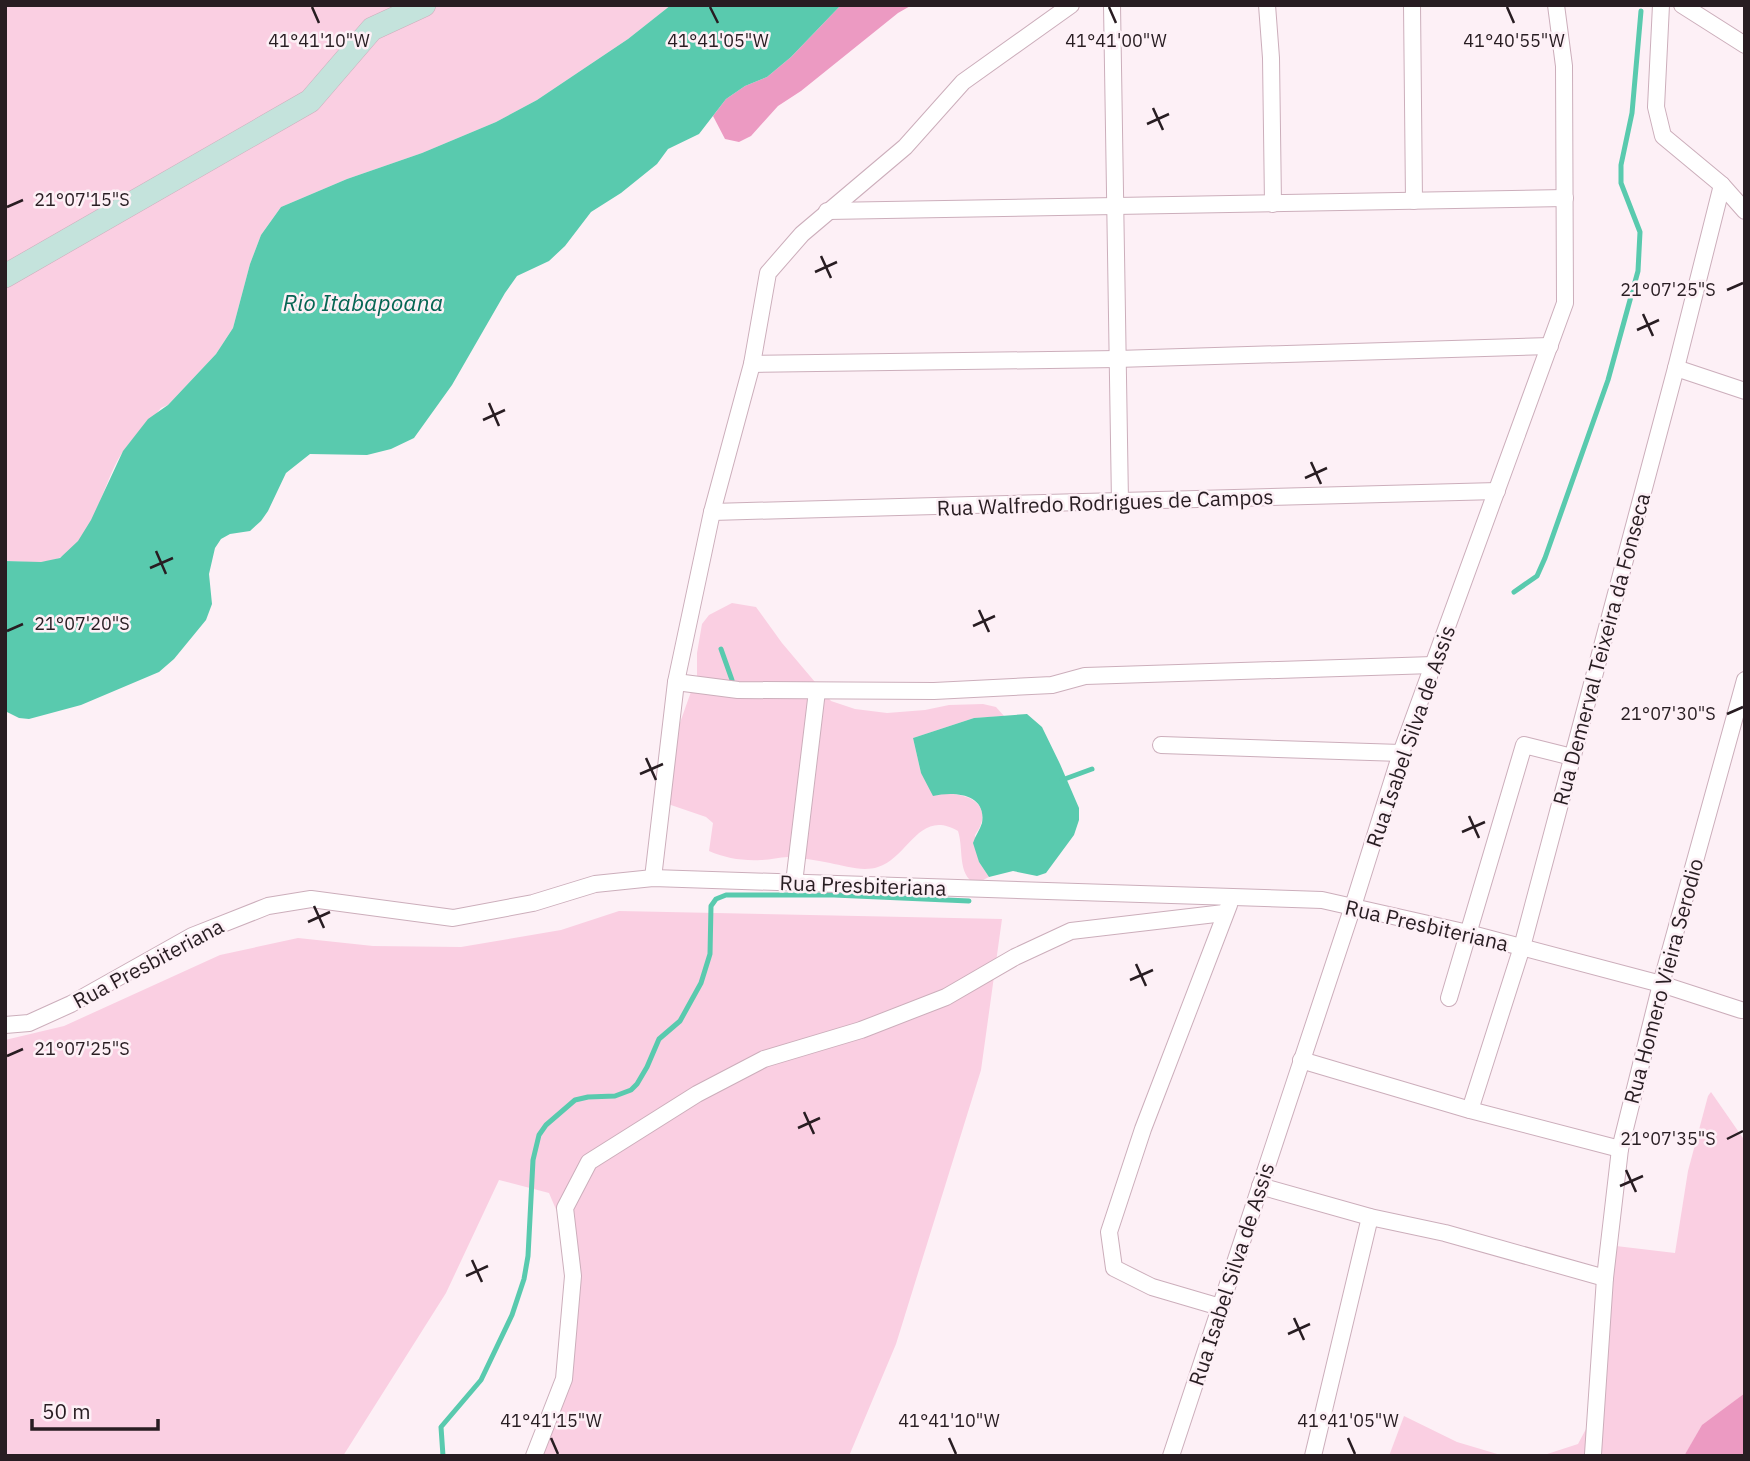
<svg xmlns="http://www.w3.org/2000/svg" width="1750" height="1461" viewBox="0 0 1750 1461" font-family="'IBM Plex Sans',sans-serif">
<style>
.green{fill:#facfe2}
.forest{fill:#ec9ac2}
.water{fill:#59caae}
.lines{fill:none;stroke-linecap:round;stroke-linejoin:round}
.stream{stroke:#59caae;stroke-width:5}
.street-casing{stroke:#ccaebb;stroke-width:18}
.secondary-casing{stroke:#ccaebb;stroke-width:24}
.street{stroke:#fff;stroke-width:16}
.secondary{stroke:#c4e3dc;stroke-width:23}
.ticks{fill:none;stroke:#281d22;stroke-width:2.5}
.labels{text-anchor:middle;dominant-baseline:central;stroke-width:5;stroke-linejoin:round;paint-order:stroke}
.street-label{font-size:21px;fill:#281d22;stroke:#fdf0f6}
.water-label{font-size:23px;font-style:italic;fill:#056553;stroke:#fdf0f6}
.ticks-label{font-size:18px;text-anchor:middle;fill:#281d22;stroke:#fdf0f6;stroke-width:5;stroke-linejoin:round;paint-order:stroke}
</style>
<rect width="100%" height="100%" fill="#fdf0f6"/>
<!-- green -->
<g class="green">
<path d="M5,5H671L628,39L537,100L496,122L422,153L347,179L281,207L261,235L250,264L233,328L216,354L168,405L161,408C149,423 133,437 122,453C102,483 94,542 59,558C43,565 22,561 5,561Z"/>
<path d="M732,603L756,607L782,643L831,701L855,709L887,713L925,710L949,705L983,704L996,707L1004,716L974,718L913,738L921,773L942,794C969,792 996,806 975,835L979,862L989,877L975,884C957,873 964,850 958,831C919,808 909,857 878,867C863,872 845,866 830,863C816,860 801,858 788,857C779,857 770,860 761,860C742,861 725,858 709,851L713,823L706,817L668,804L666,762L697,675V653L702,624L709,615Z"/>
<path d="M619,911L1002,919L981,1070L896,1344L849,1456H539L557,1384L569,1240L549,1193L499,1180L446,1293L343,1456H5V1040L64,1026L220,955L298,938L373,946L461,947L561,930Z"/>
<path d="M1711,1092L1745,1141V1393L1703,1425L1684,1456H1541L1578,1444L1586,1429L1616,1246L1675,1253L1688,1171L1708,1096Z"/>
<path d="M1404,1416L1457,1442L1504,1456H1389Z"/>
</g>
<!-- forest -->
<g class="forest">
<path d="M841,5H912L898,13L801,91L778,106L751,136L739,142L725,139L713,116L726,99L745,86L767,77L791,57Z"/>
<path d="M1745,1393V1456H1684L1702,1425Z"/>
</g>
<!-- water -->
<g class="water">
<path d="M671,5H841L791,57L767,77L745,86L726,99L699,134L668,149L657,164L621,193L591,212L565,246L549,261L517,276L505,293L452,385L414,438L391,449L367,455L310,454L286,473L268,511L261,521L250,531L230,534L221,539L215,548L209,574L212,604L206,620L174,659L159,672L81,705L29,719L19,718L5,711V561L41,562L60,558L78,541L91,520L123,451L148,419L168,405L216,354L233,328L250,264L261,235L281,207L347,179L422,153L496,122L537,100L628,39Z"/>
<path d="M1027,714L1042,727L1060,764L1079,808V820L1074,835L1046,873L1037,876L1013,871L989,877L979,862L973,843C975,836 980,830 982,823C987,793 953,791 933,796L921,773L913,738L974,718Z"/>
</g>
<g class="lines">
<!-- stream -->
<g class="stream">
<path d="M1514,592L1537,576L1545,558L1608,380L1638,271L1640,232L1621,183V165L1632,113L1641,11"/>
<path d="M721,649L732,680"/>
<path d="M1062,780L1092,769"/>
<path d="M443,1456L441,1427L481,1380L512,1315L524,1279L528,1256L533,1160L539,1135L546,1125L575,1100L588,1097L615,1096L631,1090L637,1084L647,1067L659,1039L680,1021L701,983L710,954L711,906L716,899L726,895H834L969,901"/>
</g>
<defs>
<g id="street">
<path d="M1112,5L1120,502"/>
<path d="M1267,5L1271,58L1273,204"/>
<path d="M1412,5L1414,201"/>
<path d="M1661,5L1656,107L1663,136L1722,185L1745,211"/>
<path d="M1682,5L1745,45"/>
<path d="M827,211L1565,198"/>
<path d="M752,364L1117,359L1550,346"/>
<path d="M1676,368L1745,391"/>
<path d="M712,512L1497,491"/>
<path d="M676,682L738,690L934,691L1052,685L1085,676L1433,665"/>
<path d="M1161,745L1401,753"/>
<path d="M653,878L676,682L712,512L752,364L768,273L802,234L905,147L963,82L1071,5"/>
<path d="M794,883L817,691"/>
<path d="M1449,998L1524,745L1572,757"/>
<path d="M5,1025L29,1023L71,1004L192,936L268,906L311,899L453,918L533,903L595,884L653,878L1322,900L1468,933L1661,984L1741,1010"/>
<path d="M1301,1060L1470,1110L1620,1149"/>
<path d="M1470,1110L1522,947L1676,368L1722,185"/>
<path d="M1260,1186L1370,1217L1445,1233L1605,1278"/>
<path d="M1220,1307L1152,1287L1114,1268L1109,1232L1143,1129L1229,905"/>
<path d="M1593,1454L1605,1278L1620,1149L1661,984L1745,680"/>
<path d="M534,1456L564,1379L573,1276L565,1208L589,1162L697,1094L764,1059L861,1030L946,997L1015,957L1071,931L1224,913"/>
<path d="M1171,1456L1354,903L1401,753L1565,303L1564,66L1556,5"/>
<path d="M1313,1456L1370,1217"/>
</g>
<path id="secondary" d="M5,276L310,101L372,29L424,5"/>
</defs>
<!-- street casing -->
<use href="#street" class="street-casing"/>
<!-- secondary casing -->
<use href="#secondary" class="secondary-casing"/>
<!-- street -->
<use href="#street" class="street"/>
<!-- secondary -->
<use href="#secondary" class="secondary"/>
</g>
<!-- ticks -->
<path class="ticks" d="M312,7L319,23M710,7L718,23M1109,7L1116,23M1507,7L1514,23M1153,108L1163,130M1147,124L1169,114M7,207L23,200M821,256L831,278M815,272L837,262M1727,290L1743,283M1643,314L1653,336M1637,330L1659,320M489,403L499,426M483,420L505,410M1311,462L1321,484M1305,478L1327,468M156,551L166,574M150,568L173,558M979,610L989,632M973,626L995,616M7,631L23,624M1727,714L1743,707M646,758L656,780M640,774L663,764M1469,816L1479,838M1462,832L1485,822M314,906L324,928M308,922L330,912M1136,964L1146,986M1130,980L1153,970M7,1056L23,1049M804,1112L814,1134M798,1128L820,1118M1727,1139L1743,1131M1626,1170L1636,1192M1620,1186L1643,1176M472,1260L482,1282M466,1276L488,1266M1294,1318L1304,1340M1288,1334L1310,1324M551,1438L558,1454M949,1438L956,1454M1348,1438L1355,1454"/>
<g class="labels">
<!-- street labels -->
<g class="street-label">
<text transform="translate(1105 502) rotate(-2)">Rua Walfredo Rodrigues de Campos</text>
<text transform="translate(1601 649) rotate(-75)">Rua Demerval Teixeira da Fonseca</text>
<text transform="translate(1410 736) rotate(-71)">Rua Isabel Silva de Assis</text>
<text transform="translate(863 885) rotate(2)">Rua Presbiteriana</text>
<text transform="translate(1427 925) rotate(13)">Rua Presbiteriana</text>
<text transform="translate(148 963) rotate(-28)">Rua Presbiteriana</text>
<text transform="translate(1663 981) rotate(-75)">Rua Homero Vieira Serodio</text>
<text transform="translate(1231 1274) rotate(-72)">Rua Isabel Silva de Assis</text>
</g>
<!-- water labels -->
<g class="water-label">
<text x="363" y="302">Rio Itabapoana</text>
</g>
</g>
<g class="ticks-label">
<text x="718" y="47">41°41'05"W</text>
<text x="1116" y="47">41°41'00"W</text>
<text x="319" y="47">41°41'10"W</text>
<text x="1514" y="47">41°40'55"W</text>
<text x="82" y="206">21°07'15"S</text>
<text x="1668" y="296">21°07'25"S</text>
<text x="82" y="630">21°07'20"S</text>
<text x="1668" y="720">21°07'30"S</text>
<text x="82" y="1055">21°07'25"S</text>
<text x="1668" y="1145">21°07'35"S</text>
<text x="551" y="1427">41°41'15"W</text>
<text x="949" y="1427">41°41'10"W</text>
<text x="1348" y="1427">41°41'05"W</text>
</g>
<!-- border -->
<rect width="1750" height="1461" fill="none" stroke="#281d22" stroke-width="14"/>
<!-- scale -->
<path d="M32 1419v10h126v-10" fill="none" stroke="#281d22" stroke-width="3.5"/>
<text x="42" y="1419" font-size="21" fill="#281d22" stroke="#fdf0f6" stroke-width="5" paint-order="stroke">50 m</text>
</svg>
